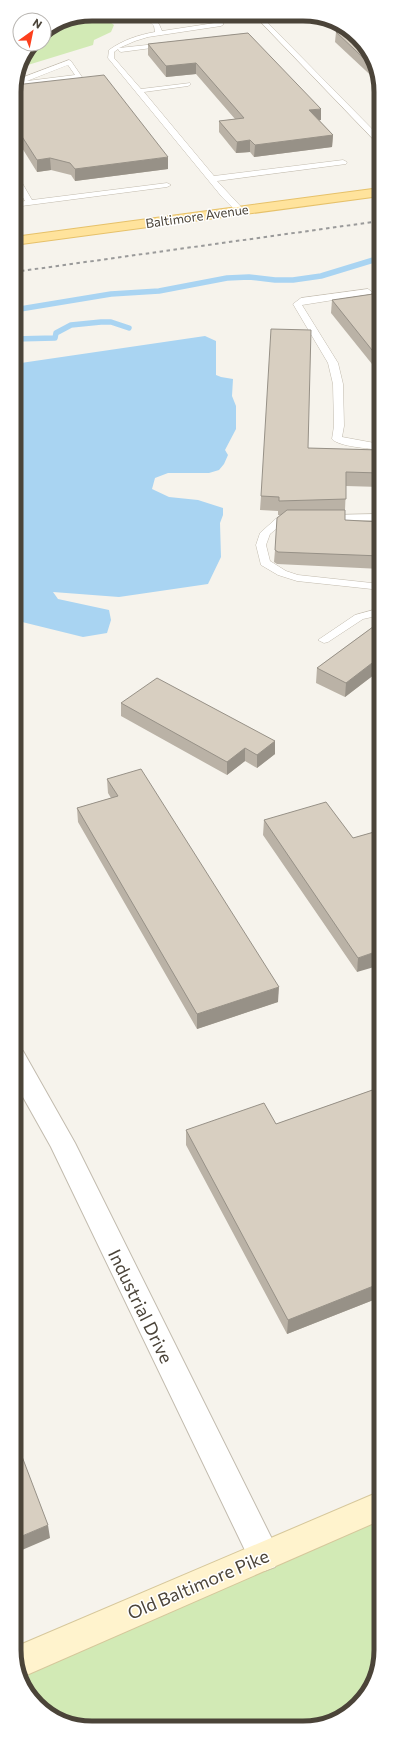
<svg xmlns="http://www.w3.org/2000/svg" width="395" height="1742" viewBox="0 0 395 1742" font-family="Commissioner,sans-serif">
<style>
.green{fill:#d2eab5}
.water{fill:#a9d4f2}
.lines{fill:none;stroke-linecap:round;stroke-linejoin:round}
.stream{stroke:#a9d4f2;stroke-width:5.5}
.service-casing{stroke:#c2bbae;stroke-width:1}
.minor-casing{stroke:#c2bbae;stroke-width:2}
.secondary-casing{stroke:#d6c79b;stroke-width:2}
.primary-casing{stroke:#e6c16a;stroke-width:2}
.service{fill:#fff;fill-rule:evenodd}
.minor{fill:#fff;fill-rule:evenodd}
.secondary{fill:#fff3cd;fill-rule:evenodd}
.primary{fill:#ffe39c;fill-rule:evenodd}
.rail{stroke:#9a9a9a;stroke-width:2;stroke-dasharray:3.5 3.5;stroke-linecap:butt}
.wall{fill:#bab2a6}
.shaded-wall{fill:#979187}
.building{fill:#d8cfc1;stroke:#979187}
.labels{text-anchor:middle;dominant-baseline:central;stroke-width:3;stroke-linejoin:round;paint-order:stroke}
.far-street-label{font-size:13px;fill:#4b4439;stroke:#fff}
.near-street-label{font-size:18px;fill:#4b4439;stroke:#fff}
.rim{fill:none;stroke:#4b4439;stroke-width:5}
</style>
<rect width="100%" height="100%" fill="#f6f3ec"/>
<!-- green -->
<g class="green">
<path d="M92,14H112L103,17L114,25L111,32L94,40L93,45L18,68L20,62L32,44H44V32L62,20Z"/>
<path d="M381,1508V1655L358,1705L313,1727L76,1726L33,1702L17,1665Z"/>
</g>
<!-- water -->
<path class="water" d="M205,336L216,341V375L221,377L233,379L232,396L236,406V429L225,450L228,455L224,464L219,470L209,473H168L155,478L152,489L169,497L198,500L223,508V515L220,523L221,557L208,584L119,597L53,592L58,599L109,610L111,620L107,633L83,637L14,620V364Z"/>
<g class="lines">
<!-- stream -->
<g class="stream">
<path d="M14,310L111,294L159,291L227,278L249,277L275,280H293L321,276L380,258"/>
<path d="M14,339L55,338L56,333L71,325L101,322H111L129,328"/>
</g>
<defs>
<g id="service">
<path d="M142,15H148L159,24L162,31L221,22L224,24L221,26L148,37L135,41L119,48L165,43L168,45L167,46L121,52L119,51L118,49L114,52V58L141,89L190,83L191,84L188,86L144,92L214,176L343,160L347,162L346,164L217,181L244,210L243,212H237L222,197L108,58L109,50C123,40 138,35 155,32L154,26Z"/>
<path d="M255,16H261L380,137V143H377Z"/>
<path d="M69,60L71,61L82,77L81,78L14,86L16,80ZM68,65L75,75L27,81Z"/>
<path d="M14,174L18,176L32,200L167,183L171,185L167,187L14,207V203L25,201L14,183Z"/>
<path d="M368,289L372,292L371,294L302,305L338,363L343,384L344,426L342,437L380,444V450C368,448 340,447 332,439L334,426L333,384L328,363L293,304L301,298Z"/>
<path d="M380,514V520L329,521L324,518L329,515Z"/>
<path d="M283,515H293L298,518L293,521H286L270,534L266,545L270,561L286,571L298,575L381,584V590L297,581L278,575L261,565L256,545L260,533L279,516Z"/>
<path d="M381,608V615L363,619L328,642L324,643L318,640L355,615Z"/>
</g>
<path id="minor" d="M14,1049L23,1051L75,1143L275,1545L279,1556L275,1567L264,1571L253,1567L51,1147L14,1081Z"/>
<path id="secondary" d="M381,1491V1520L22,1677L15,1660V1647Z"/>
<path id="primary" d="M380,188V196L14,245V237Z"/>
</defs>
<!-- service casing -->
<use href="#service" class="service-casing"/>
<!-- minor casing -->
<use href="#minor" class="minor-casing"/>
<!-- secondary casing -->
<use href="#secondary" class="secondary-casing"/>
<!-- primary casing -->
<use href="#primary" class="primary-casing"/>
<!-- service -->
<use href="#service" class="service"/>
<!-- minor -->
<use href="#minor" class="minor"/>
<!-- secondary -->
<use href="#secondary" class="secondary"/>
<!-- primary -->
<use href="#primary" class="primary"/>
<!-- rail -->
<path class="rail" d="M14,272L380,221"/>
</g>
<!-- wall -->
<g class="wall">
<path d="M336,32L362,40L380,82V84L335,42Z"/>
<path d="M248,33L321,120H319L333,135L332,147L254,157L250,152L236,153L219,132V121L235,119L196,74L166,77L148,55V44Z"/>
<path d="M14,87L168,169L75,181L71,175L51,170L37,172L14,135Z"/>
<path d="M380,293V374L331,313L332,300Z"/>
<path d="M308,448L380,450V487L346,486L345,510V520L380,522L381,569L277,564L274,562L275,550L282,515H278V511L260,510L261,496Z"/>
<path d="M381,621V677L375,674L345,697L316,683L317,668Z"/>
<path d="M121,703L275,741V754L257,768L245,761L227,775L121,716Z"/>
<path d="M381,756V774L377,773L379,758Z"/>
<path d="M107,779L278,1002L197,1029L78,822L77,808L111,798L108,793Z"/>
<path d="M264,820L353,838L381,830L357,972L263,835Z"/>
<path d="M381,1087V1297L287,1334L186,1145V1130L276,1124Z"/>
</g>
<!-- shaded-wall -->
<g class="shaded-wall">
<path d="M196,63V74L166,77V66Z"/>
<path d="M321,109V120L309,122V110Z"/>
<path d="M333,135L332,147L254,157L255,145Z"/>
<path d="M250,140V152L236,153L237,142Z"/>
<path d="M168,157V169L75,181V169Z"/>
<path d="M50,158L51,170L37,172V160Z"/>
<path d="M376,660L375,674L345,697L346,683Z"/>
<path d="M275,741V754L257,768V755Z"/>
<path d="M245,748V761L227,775V762Z"/>
<path d="M381,950V965L357,972L358,958Z"/>
<path d="M279,987L278,1002L197,1029V1014Z"/>
<path d="M381,1283V1297L287,1334L288,1320Z"/>
<path d="M48,1525L50,1538L15,1553V1539Z"/>
</g>
<!-- building -->
<g class="building">
<path d="M347,31L362,40L374,68L336,32Z"/>
<path d="M248,33L321,109L309,110L333,135L255,145L250,140L237,142L219,121L244,118L196,63L166,66L148,44Z"/>
<path d="M104,75L168,157L75,169L70,163L50,158L37,160L14,124L15,85Z"/>
<path d="M380,293V360L332,300Z"/>
<path d="M271,329L311,330L308,448L380,450V473L346,472V499L279,501V497L261,496Z"/>
<path d="M287,510H345V520L380,522L381,556L278,552L275,550L277,518Z"/>
<path d="M381,621V662L376,660L346,683L317,668Z"/>
<path d="M157,678L275,741L257,755L245,748L227,762L121,703Z"/>
<path d="M141,769L279,987L197,1014L77,808L118,796L107,779Z"/>
<path d="M326,802L353,838L381,830V950L358,958L264,820Z"/>
<path d="M381,1087V1283L288,1320L186,1130L264,1103L276,1124Z"/>
<path d="M15,1438L48,1525L15,1539Z"/>
</g>
<g class="labels">
<!-- far-street labels -->
<g class="far-street-label">
<text transform="translate(197 216) rotate(-8)">Baltimore Avenue</text>
</g>
<!-- near-street labels -->
<g class="near-street-label">
<text transform="translate(141 1306) rotate(64)">Industrial Drive</text>
<text transform="translate(198 1584) rotate(-23)">Old Baltimore Pike</text>
</g>
</g>
<!-- crop -->
<path d="M0 0H395V1742H0ZM92 21H303A71 71 0 0 1 374 92V1650A71 71 0 0 1 303 1721H92A71 71 0 0 1 21 1650V92A71 71 0 0 1 92 21Z" fill="#fff" fill-rule="evenodd"/>
<path class="rim" d="M92 21H303A71 71 0 0 1 374 92V1650A71 71 0 0 1 303 1721H92A71 71 0 0 1 21 1650V92A71 71 0 0 1 92 21Z"/>
<!-- north arrow -->
<g transform="translate(32 32) rotate(33)"><circle r="19" fill="#ffffff" stroke="#b7b4b0"/>
<path d="M0-3L7 15L0 10L-7 15Z" fill="#fc3f1d"/>
<text y="-6" font-size="11" font-weight="bold" text-anchor="middle" fill="#4b4439">N</text>
</g>
</svg>
